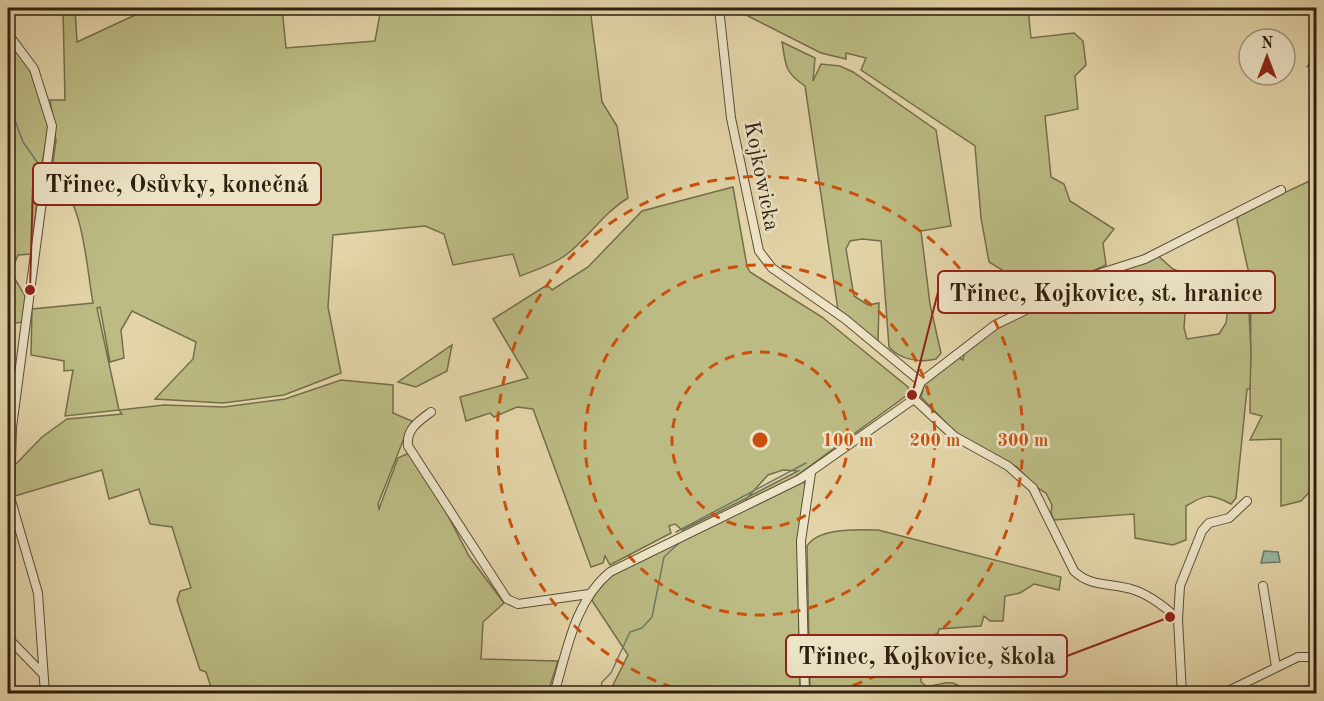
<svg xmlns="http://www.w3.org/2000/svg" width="1324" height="701" viewBox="0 0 1324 701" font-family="'Old Standard TT',serif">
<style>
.green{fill:#bbbb83;stroke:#756e4a;stroke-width:1.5;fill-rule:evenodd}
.water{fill:#96b9a3;stroke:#6d7c68;stroke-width:1.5}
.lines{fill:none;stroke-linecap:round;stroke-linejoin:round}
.stream{stroke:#6d7c68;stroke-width:1.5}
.minor-casing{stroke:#5c4d36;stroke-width:10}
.minor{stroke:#ede4c7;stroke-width:8}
.ring{fill:none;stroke:#cc500d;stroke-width:3;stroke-dasharray:10 8}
.labels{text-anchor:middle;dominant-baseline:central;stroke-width:5;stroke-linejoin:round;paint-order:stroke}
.street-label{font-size:22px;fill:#2f2010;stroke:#ede4c7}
.centre{fill:#cc500d;stroke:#ede4c7;stroke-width:3}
.ring-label{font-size:18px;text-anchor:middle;font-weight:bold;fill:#cc500d;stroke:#ede4c7;stroke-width:5;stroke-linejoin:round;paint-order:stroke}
.leader{fill:none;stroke:#8f2418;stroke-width:2}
.callout-dot{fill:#8f2418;stroke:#ede4c7;stroke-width:2}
.callout{fill:#ede4c7;stroke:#8f2418;stroke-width:2}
.callout-label{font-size:24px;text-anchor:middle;font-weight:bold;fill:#2f2010}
</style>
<rect width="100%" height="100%" fill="#e3d5a9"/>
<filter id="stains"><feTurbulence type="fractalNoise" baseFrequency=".00333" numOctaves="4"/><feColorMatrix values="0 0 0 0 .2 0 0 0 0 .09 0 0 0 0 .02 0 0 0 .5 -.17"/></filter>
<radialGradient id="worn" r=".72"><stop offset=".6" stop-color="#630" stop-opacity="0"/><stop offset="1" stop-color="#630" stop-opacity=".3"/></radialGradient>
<!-- green -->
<g class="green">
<path d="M63,8H75L77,42L150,8H282L286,48L375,41L381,8H590L602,102L617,126L628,198C603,213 589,237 566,255C552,265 536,270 520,276L513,254L453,265L444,234L425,226L333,235L328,307L341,373L284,395L223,403L155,399L193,359L196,342L132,311L121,330L124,358L110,362L100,307L97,308L119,410L164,405L224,407L285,399L341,380L393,385V413L414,422L406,433L378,504L379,509L398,458L409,453L442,504L469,556L504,603L483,622L481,659L558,661L548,692L213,693L206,672L200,670L177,600L180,591L191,588L172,527L150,524L139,489L109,499L102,470L15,496L12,468L42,437L67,419L122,414L119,410L65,416L73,370L64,371V361L31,355L32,309L93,303C86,266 84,196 51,175L56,141L50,100H65Z"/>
<path d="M748,8H1028L1031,38L1074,33L1083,41L1086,65L1075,76L1078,109L1045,116L1051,177L1064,184L1070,201L1114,229L1103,243L1106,265L1035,296L1012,276L989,262L981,218L975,146L861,70L866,58L846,53V59L821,53L748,16Z"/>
<path d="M1130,8H1238L1239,13L1130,14Z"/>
<path d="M8,42L29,67L49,127L40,174L31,254L18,255L11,272L26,298L23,322L8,324V243L10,242Z"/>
<path d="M782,42L815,58L813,81L821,64L840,66L853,72L936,130L951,226L921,231L930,304L941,353L936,359C921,363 900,360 889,347L881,241L862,239L850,241L846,249L854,296L868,305L879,303L878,342L838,310L805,86C784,72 786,65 782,42Z"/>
<path d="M1316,178V485L1301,501L1281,506V439L1250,440L1262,416L1250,413L1251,283L1237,220L1239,214Z"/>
<path d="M733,187L747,266L750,272L822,317L908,387L910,393L795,477L807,485L798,573L800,693H609L628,655L591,599L608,578L618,571L743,511L747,498L682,530L675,524L669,526L671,533L610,565L605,556L603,563L591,567L533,409L517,407L494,417L490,413L466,421L460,397L528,378L493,319L547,285L552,290L588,267L642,211ZM783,470L798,471L748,497L768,475Z"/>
<path d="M1157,255L1173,269L1188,275L1184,328L1187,339L1219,334L1226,323L1228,308L1242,309L1249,313L1251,351L1250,389H1247L1236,498L1231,504C1209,493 1206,494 1186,506V540L1173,545L1135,538L1134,514L1054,520L1051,513L1052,505L1046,493L1036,487L1017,467L956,433L921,397L924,385L958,357L963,360L964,354L1002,324L1073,288Z"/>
<path d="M452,345L447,371L416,387L398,382Z"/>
<path d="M878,530L1061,577L1059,590L1034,584L1020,593L1005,596L1003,621H990L984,616L981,626L939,629L931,664L921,674V682L926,686C943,686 952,675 966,693H810L807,546C819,527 858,530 878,530Z"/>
</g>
<!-- water -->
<path class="water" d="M1264,551L1278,552L1280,562L1261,563Z"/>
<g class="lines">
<!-- stream -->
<g class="stream">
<path d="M1307,67L1316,54"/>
<path d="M8,101L23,142L42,169"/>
<path d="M676,532L806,463"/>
<path d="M600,694L602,682L611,673L630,632L642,628L652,617L664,557L678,544"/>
</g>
<defs>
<g id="minor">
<path d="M719,8L731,118L759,251L772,268L845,319L921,382"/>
<path d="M8,34L34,69L52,126L12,427L10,497L38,593L45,694"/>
<path d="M914,399L921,382L995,325L1101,273L1145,259L1281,190"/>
<path d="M431,412C419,421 406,429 408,446L507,599L518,604L589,594"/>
<path d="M1263,586L1276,667"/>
<path d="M1178,619L1180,586L1202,531L1209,523L1229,518L1247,501"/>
<path d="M8,638L42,673"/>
<path d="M554,694C567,651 574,602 610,572L800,479L914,399L954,436L1008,466L1033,488L1074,571C1090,587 1111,583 1131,589C1149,594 1164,606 1178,619L1182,694"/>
<path d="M805,694L801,541L811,473"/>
<path d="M1222,694L1298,657H1316"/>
</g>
</defs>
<!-- minor casing -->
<use href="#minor" class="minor-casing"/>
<!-- minor -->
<use href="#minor" class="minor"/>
</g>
<!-- distance rings -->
<g class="ring">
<circle cx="760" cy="440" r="88"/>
<circle cx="760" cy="440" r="175"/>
<path d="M690 693A263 263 0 1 1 830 693"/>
</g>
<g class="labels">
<!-- street labels -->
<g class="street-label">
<text transform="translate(761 176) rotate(79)">Kojkowicka</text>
</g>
</g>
<circle cx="760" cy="440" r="9" class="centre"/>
<g class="ring-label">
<text x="848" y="446">100 m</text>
<text x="935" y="446">200 m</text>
<text x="1023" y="446">300 m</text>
</g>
<!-- callouts -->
<path class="leader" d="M30 290L33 184M912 395L938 292M1170 617L1067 656"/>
<g class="callout-dot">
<circle cx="30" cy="290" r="6"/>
<circle cx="912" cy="395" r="6"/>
<circle cx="1170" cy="617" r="6"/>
</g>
<g class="callout">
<rect x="33" y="163" width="288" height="42" rx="6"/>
<rect x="938" y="271" width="337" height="42" rx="6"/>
<rect x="786" y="635" width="281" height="42" rx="6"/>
</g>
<g class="callout-label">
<text x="177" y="192">Třinec, Osůvky, konečná</text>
<text x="1106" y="301">Třinec, Kojkovice, st. hranice</text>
<text x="927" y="664">Třinec, Kojkovice, škola</text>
</g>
<!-- margin -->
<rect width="1324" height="701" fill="none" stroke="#e3d5a9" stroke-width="30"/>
<rect x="9" y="9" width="1306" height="683" fill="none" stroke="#2f2010" stroke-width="3"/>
<rect x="15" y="15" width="1294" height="671" fill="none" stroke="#2f2010" stroke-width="1.5"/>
<!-- north arrow -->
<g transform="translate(1267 57)"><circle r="28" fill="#ede4c7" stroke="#a1967e" stroke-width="1.5"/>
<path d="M0-4.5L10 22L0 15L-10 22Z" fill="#8f2418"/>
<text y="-9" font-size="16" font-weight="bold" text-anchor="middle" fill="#2f2010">N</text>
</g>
<rect width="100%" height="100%" filter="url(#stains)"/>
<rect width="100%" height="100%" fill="url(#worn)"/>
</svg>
